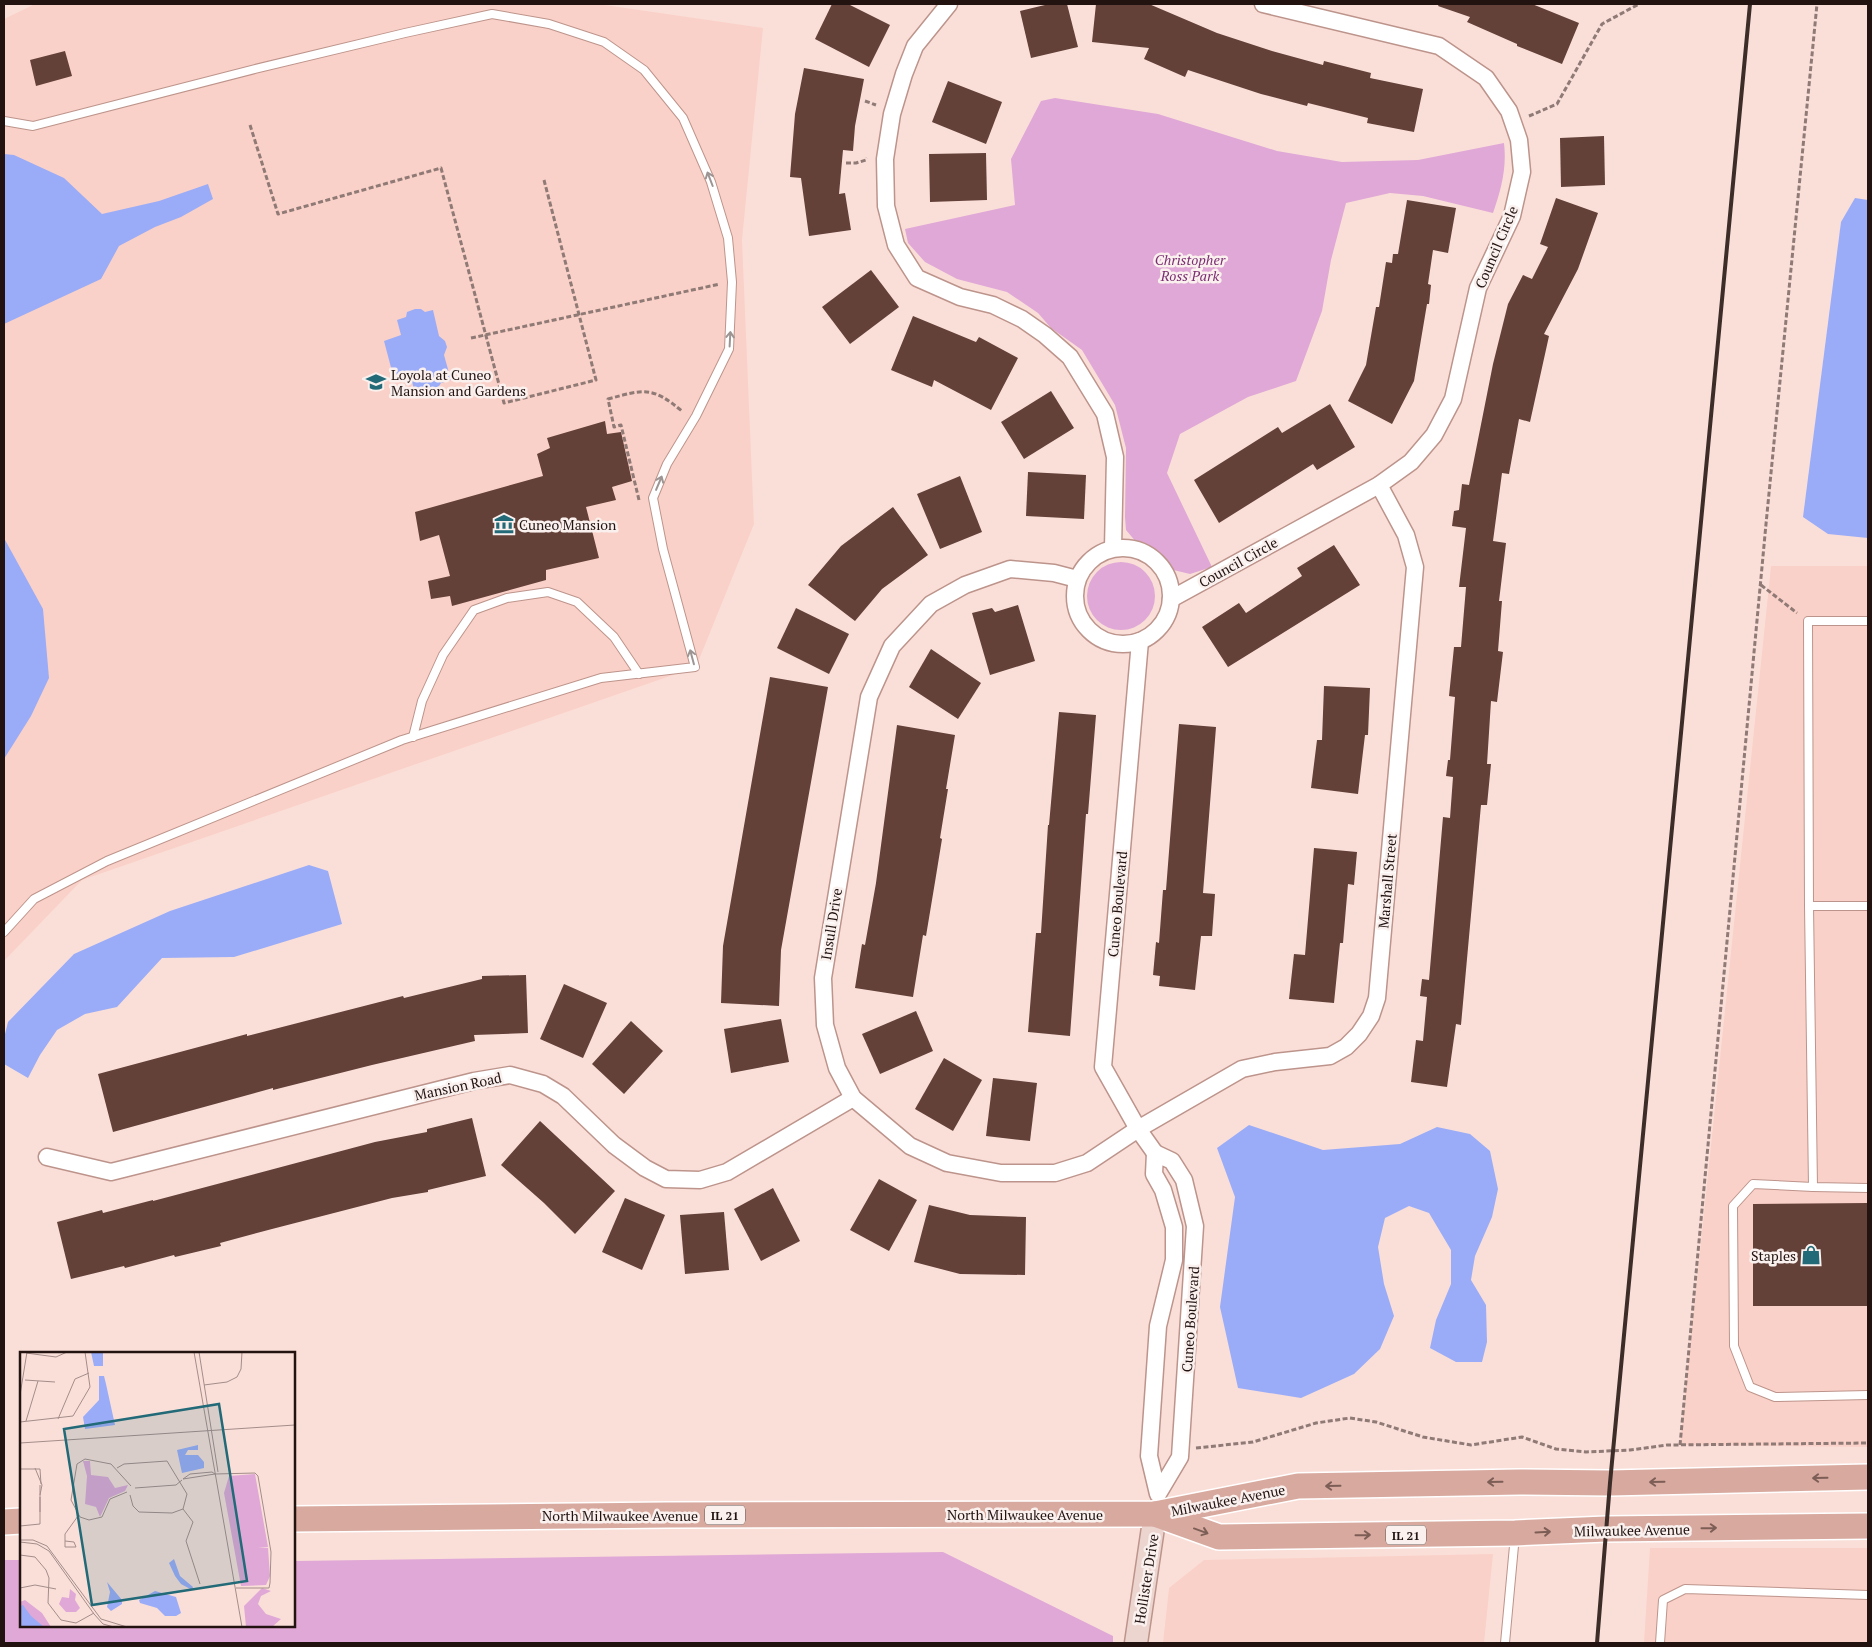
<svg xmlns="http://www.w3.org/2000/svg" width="1872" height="1647" viewBox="0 0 1872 1647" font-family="'PT Serif',serif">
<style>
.built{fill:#fad1c8}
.green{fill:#e0a8d6}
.water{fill:#9aacf7}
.building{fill:#634038}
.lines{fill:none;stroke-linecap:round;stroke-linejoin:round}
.lane-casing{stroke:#bd948b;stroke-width:10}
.street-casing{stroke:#bd948b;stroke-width:19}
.secondary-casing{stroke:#bd948b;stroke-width:25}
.primary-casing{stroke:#fff;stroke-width:28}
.path{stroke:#8f7a76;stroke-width:3;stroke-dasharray:5 2.5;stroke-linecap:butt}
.lane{stroke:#fff;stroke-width:8}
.street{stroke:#fff;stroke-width:16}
.secondary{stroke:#ecd4cf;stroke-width:22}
.primary{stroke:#d8a99e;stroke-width:25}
.rail{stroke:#3d2d29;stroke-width:4}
.oneway{stroke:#9c9593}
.oneway2{stroke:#7d5e57}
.labels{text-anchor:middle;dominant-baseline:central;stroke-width:5;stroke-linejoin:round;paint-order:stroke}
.shield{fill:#faf1ef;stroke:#635653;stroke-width:1}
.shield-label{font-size:12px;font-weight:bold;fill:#221310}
.street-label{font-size:14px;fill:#221310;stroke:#faf1ef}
.park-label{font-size:14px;font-style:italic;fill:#7b2d72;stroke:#faf1ef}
.poi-label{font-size:14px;fill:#221310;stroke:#faf1ef;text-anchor:start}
.inset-road{fill:none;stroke:#a48d89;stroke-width:1}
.view{fill:#226a77;fill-opacity:0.15;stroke:#226a77;stroke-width:2.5}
.inset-edge{fill:none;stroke:#221310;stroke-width:2.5}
</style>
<rect width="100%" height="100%" fill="#fadfd9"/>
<!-- built -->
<g class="built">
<path d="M35,4H598L763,28L742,240L754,524L696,667L82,880L4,961V19Z"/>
<path d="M1771,566H1868V1447L1680,1445Z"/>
<path d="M1650,1548H1868V1643H1644Z"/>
<path d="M1493,1554L1484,1643H1163L1169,1588L1204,1560Z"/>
</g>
<!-- green -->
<g class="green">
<path d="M1055,98L1158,114L1277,151L1342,162L1418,160L1504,143C1507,168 1501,190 1493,213L1423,196L1390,193L1346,203L1331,260L1322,311L1296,381L1248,397L1180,434L1167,473L1212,567L1190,574L1165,568L1154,554L1137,543L1126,530L1125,517L1126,448L1115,405L1082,350L1051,328L1038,313L1007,292L957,279L925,262L908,243L905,229L1015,205L1011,159L1041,101Z"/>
<circle cx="1121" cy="596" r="34"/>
<path d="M943,1552L1113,1636V1643H4V1560H21V1626H294V1561Z"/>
</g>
<!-- water -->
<g class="water">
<path d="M4,154L14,155L64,178L102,214L159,201L208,184L213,199L181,217L155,227L119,246L101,279L4,324Z"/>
<path d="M1855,198L1868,200V538L1828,534L1803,517L1841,222Z"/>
<path d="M415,309H421L425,312L433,310L439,336L445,341L447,347L444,355L451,380L441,383L437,389L430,391L422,388L414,390L410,372L393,375L384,341L401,335L397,320L406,317L407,312Z"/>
<path d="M4,538L43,609L49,678L31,716L4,759Z"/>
<path d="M309,865L328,871L342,924L234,957L162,958L117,1007L85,1014L57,1030L40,1055L28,1078L4,1064V1038L8,1022L74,954L170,911Z"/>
<path d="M1249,1125L1323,1150L1400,1144L1437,1127L1470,1134L1490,1151L1498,1189L1492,1217L1475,1256L1471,1280L1486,1305L1487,1342L1482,1362H1456L1430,1348L1436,1320L1451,1284V1250L1429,1213L1409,1206L1385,1218L1378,1247L1384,1284L1394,1316L1380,1349L1354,1374L1301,1398L1238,1388L1220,1307L1235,1197L1217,1148Z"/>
</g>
<!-- building -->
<g class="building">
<path d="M832,4H848L890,25L869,67L815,39Z"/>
<path d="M1049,4H1067L1078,47L1031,58L1020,11Z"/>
<path d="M1096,4H1149L1217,33L1272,51L1323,65L1324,61L1371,73L1370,78L1423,89L1414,132L1367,123L1368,118L1308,103L1307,106L1261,94L1188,70L1185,77L1144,59L1149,48L1092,42Z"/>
<path d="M1439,4H1532L1579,23L1562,64L1517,46V44L1467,22L1470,17L1438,6Z"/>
<path d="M65,51L72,76L36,86L30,60Z"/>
<path d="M804,68L864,79L855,126L853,151L843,150L839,194L845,193L851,230L809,236L801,178L790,177L795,114Z"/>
<path d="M948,81L1002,102L986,144L932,122Z"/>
<path d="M1604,136L1605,185L1561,187L1560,138Z"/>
<path d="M986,153L987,200L930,202L929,154Z"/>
<path d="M1556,198L1598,213L1578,269L1544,334L1549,336L1530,422L1519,419L1509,474L1502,473L1493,541L1506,543L1499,601H1502L1498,651L1503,652L1497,702L1491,701L1487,764H1491L1487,805H1481L1461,1025L1456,1024L1447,1087L1411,1082L1416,1040L1423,1041L1427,997L1420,996L1422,979L1429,980L1443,817L1450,818L1453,777L1446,776L1448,760H1450L1455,697L1449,696L1454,647H1461L1466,587H1459L1466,528L1452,526L1454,511L1459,510L1462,484L1469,485L1493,364L1508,304L1523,275L1532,279L1548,247L1540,244Z"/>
<path d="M1407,200L1456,208L1448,253L1433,250L1428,284L1431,285L1429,304H1427L1414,381L1392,424L1348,401L1366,365L1376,307H1379L1386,262L1392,263L1393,254H1398Z"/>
<path d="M871,270L899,307L850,344L822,307Z"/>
<path d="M913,316L976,342L979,337L1018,358L991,410L934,380L932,387L891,370Z"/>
<path d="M1051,391L1074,428L1024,459L1001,422Z"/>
<path d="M1330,404L1355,447L1317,470L1313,464L1219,523L1194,480L1278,427L1282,433Z"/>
<path d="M605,421L607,434L621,432L632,481L612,487L616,500L586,507L599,558L546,570V580L452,606L450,596L431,599L428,581L450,576L439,535L420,541L415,512L543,476L537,454L550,448L547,438Z"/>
<path d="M1028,472L1086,475L1084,519L1026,516Z"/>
<path d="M960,476L982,532L940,549L917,494Z"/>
<path d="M893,507L928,555L882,589L855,621L808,585L841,546Z"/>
<path d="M1334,545L1360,585L1228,667L1202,627L1239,603L1246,613L1302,576L1297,568Z"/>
<path d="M1018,605L1035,661L990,675L972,613L992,608L995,612Z"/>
<path d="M796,608L849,634L829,674L777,648Z"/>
<path d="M931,649L981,683L958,719L909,687Z"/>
<path d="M770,677L828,687L781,950L779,1006L721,1003L723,946Z"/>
<path d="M1324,686L1370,688L1368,735H1365L1358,794L1311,788L1317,740H1322Z"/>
<path d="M1059,712L1096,715L1088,814H1086L1070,1036L1028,1032L1036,933H1041L1048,825H1049Z"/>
<path d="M1179,724L1216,727L1203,893L1215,894L1212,936H1201L1195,990L1159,986L1160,976L1153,975L1156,942L1159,943L1163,890H1166Z"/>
<path d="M897,725L955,735L946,789H948L940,838L942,839L935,882L926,936L923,935L913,997L855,988L862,944L865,945L876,883Z"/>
<path d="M1314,848L1357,852L1354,885L1348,884L1343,943H1340L1334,1003L1289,999L1294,954L1305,955Z"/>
<path d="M526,975L528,1033L474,1035L475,1041L372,1065L273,1090V1088L113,1132L98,1074L247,1034V1036L403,996L404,998L482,979V976Z"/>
<path d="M564,984L607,1003L583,1058L540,1039Z"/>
<path d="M916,1011L933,1051L880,1074L862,1034Z"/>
<path d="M781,1019L789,1062L731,1073L724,1029Z"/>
<path d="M631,1021L663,1051L624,1094L592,1064Z"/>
<path d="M944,1058L982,1080L953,1131L915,1109Z"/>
<path d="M993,1078L1037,1083L1030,1141L986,1136Z"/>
<path d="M472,1118L486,1176L428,1190V1192L392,1198L272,1229L220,1243L221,1246L175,1257L174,1255L125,1268L124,1266L71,1279L57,1222L102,1210L103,1213L153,1200V1201L375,1142L427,1132V1129Z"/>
<path d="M540,1121L615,1191L575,1234L544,1203L501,1165Z"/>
<path d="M879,1179L917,1200L889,1251L850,1230Z"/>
<path d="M773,1188L800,1241L761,1261L734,1209Z"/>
<path d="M625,1198L665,1215L642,1270L602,1252Z"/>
<path d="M1868,1203V1306H1753V1204Z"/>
<path d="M929,1205L970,1215L1026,1217L1025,1275L960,1274L914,1262Z"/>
<path d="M724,1212L729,1270L685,1274L680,1215Z"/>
</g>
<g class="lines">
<defs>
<g id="lane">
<path d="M4,121L33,126L255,69L405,33L492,14L549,24L604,42L644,70L683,118L711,182L728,238L732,282L729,349L696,416L667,464L653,498L663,549L695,667L601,678L402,740L107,861L34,899L4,932"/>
<path d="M413,737L422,701L443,655L474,610L507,598L548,592L577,602L614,637L639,674"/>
<path d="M1809,906L1808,621H1868"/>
<path d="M1868,906H1809L1813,1187L1868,1188"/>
<path d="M1813,1187L1753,1184L1733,1206L1734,1346L1750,1387L1775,1397L1868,1395"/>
<path d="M1505,1643L1515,1535"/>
<path d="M1660,1643L1663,1600L1685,1589L1868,1595"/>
</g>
<g id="street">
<path d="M949,4L915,46L904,74L892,114L885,159L886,206L896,245L917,278L960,297L993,305L1022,319L1045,335L1070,357L1105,414L1115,457L1113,548"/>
<circle cx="1123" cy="596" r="48"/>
<path d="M1077,579L1054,573L1010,569L965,585L931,604L892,646L869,697L823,978L825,1025L837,1068L853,1098L910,1146L947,1163L1001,1173H1055L1087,1163L1138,1129L1242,1069L1275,1062L1330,1056L1346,1047L1359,1034L1371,1016L1377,998L1415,567L1406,535L1379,485"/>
<path d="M1171,599L1379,485L1411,462L1434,435L1453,399L1478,288L1512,216L1522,172L1519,140L1509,111L1486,78L1439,46L1263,4"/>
<path d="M1140,641L1103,1067L1138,1129L1155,1153"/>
<path d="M1155,1153L1172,1161L1184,1180L1195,1226L1180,1457L1158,1494L1149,1456L1158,1326L1174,1260V1227L1163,1190L1154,1174Z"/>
<path d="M47,1157L111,1172L474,1081L510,1075L543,1084L563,1096L614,1145L645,1168L666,1179L700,1180L727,1172L853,1098"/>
</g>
<path id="secondary" d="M1136,1643L1155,1514"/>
<g id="primary">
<path d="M1155,1514L1219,1537L1515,1533L1606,1529L1868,1526"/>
<path d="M294,1519L667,1515L1155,1514L1298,1486L1520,1482L1610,1483L1868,1477"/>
<path d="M4,1522L21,1521"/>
</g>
</defs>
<!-- lane casing -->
<use href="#lane" class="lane-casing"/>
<!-- street casing -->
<use href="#street" class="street-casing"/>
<!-- secondary casing -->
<use href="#secondary" class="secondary-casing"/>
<!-- primary casing -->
<use href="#primary" class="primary-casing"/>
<!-- path -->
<g class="path">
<path d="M865,101L876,105"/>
<path d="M1529,116L1557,104L1602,24L1639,4"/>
<path d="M250,125L278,214L441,168L504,403L596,380L544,180"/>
<path d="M846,163H856L866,160L867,158"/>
<path d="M471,338L720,284"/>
<path d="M639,500L621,425L614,427L608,399C645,389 652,386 683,412"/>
<path d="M1761,585L1797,613"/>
<path d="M1680,1445L1766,524L1817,4"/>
<path d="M1196,1448L1253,1442L1316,1423L1350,1418L1376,1422L1423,1437L1471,1445L1522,1437L1556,1449L1586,1452L1630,1450L1667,1445L1868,1443"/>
</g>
<!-- lane -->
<use href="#lane" class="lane"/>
<!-- street -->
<use href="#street" class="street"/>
<!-- secondary -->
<use href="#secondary" class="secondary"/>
<!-- primary -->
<use href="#primary" class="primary"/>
<!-- rail -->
<path class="rail" d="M1597,1643L1610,1483L1750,4"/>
</g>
<!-- one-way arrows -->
<defs><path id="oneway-shaft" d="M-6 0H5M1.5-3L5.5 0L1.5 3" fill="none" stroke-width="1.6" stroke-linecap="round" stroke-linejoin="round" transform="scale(1.25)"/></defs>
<g class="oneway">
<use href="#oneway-shaft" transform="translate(710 179) rotate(-111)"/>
<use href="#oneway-shaft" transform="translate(730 339) rotate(-87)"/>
<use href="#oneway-shaft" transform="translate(659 483) rotate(-67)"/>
<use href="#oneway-shaft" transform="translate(692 657) rotate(-105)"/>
</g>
<g class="oneway2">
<use href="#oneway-shaft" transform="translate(1820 1478) rotate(179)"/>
<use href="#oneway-shaft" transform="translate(1495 1482) rotate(179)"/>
<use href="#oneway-shaft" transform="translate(1657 1482) rotate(179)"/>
<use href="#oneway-shaft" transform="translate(1333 1486) rotate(179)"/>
<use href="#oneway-shaft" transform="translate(1709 1528) rotate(-1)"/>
<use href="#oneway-shaft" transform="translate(1201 1531) rotate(20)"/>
<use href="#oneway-shaft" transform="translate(1543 1532) rotate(-3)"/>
<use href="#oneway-shaft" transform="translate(1363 1535) rotate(-1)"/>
</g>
<!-- icons -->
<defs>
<symbol id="university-bare" viewBox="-9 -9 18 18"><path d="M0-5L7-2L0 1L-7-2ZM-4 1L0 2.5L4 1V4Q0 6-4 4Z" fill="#226a77" stroke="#faf1ef" stroke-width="2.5" paint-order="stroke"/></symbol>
<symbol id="museum-bare" viewBox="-9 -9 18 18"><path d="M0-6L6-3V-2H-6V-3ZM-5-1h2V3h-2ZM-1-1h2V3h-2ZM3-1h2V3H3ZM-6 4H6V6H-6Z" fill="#226a77" stroke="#faf1ef" stroke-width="2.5" paint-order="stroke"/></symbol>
<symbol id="shop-bare" viewBox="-9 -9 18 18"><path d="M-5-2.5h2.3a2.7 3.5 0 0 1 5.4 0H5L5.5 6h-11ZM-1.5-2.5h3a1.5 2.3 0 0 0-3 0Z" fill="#226a77" stroke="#faf1ef" stroke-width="2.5" paint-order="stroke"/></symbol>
</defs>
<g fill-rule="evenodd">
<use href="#university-bare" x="362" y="368" width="28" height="28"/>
<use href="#museum-bare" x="490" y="510" width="28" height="28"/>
<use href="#shop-bare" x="1797" y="1241" width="28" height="28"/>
</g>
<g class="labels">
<!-- shield labels -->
<g class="shield">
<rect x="705" y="1505.5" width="40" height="19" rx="4"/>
<rect x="1386" y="1525.5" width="40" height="19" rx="4"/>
</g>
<g class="shield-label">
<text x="725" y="1515">IL 21</text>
<text x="1406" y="1535">IL 21</text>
</g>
<!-- street labels -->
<g class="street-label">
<text transform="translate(1496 247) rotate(-67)">Council Circle</text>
<text transform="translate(1238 562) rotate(-29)">Council Circle</text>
<text transform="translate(1387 881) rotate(-85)">Marshall Street</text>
<text transform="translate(1117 904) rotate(-85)">Cuneo Boulevard</text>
<text transform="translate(831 924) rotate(-81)">Insull Drive</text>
<text transform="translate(458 1086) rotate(-12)">Mansion Road</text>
<text transform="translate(1190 1319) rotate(-86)">Cuneo Boulevard</text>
<text transform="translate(1228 1500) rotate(-11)">Milwaukee Avenue</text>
<text x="1025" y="1514">North Milwaukee Avenue</text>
<text x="620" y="1515">North Milwaukee Avenue</text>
<text transform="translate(1632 1530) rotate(-1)">Milwaukee Avenue</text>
<text transform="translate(1146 1579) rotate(-81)">Hollister Drive</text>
</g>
<!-- park labels -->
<g class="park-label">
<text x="1190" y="259">Christopher<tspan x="1190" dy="16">Ross Park</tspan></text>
</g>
<!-- poi labels -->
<g class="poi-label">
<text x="391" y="374">Loyola at Cuneo<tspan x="391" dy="16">Mansion and Gardens</tspan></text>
<text x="519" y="524">Cuneo Mansion</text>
<text x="1796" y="1255" text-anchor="end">Staples</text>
</g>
</g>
<!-- overview -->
<g transform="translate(20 1352)">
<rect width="275" height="275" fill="#fadfd9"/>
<path d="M63,109H70L71,123L88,125L95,136L108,133L105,139L89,146L80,165L76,155L65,152L67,124ZM235,122L248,195H238L248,196L250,224L246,233L221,234L204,141L209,124ZM242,236L251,239L241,244L238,252L246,262L261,267L252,275H226L224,254ZM50,237L56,242L55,248L60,256L56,260H46L39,252L42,245L49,246ZM5,248L22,261L31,275H0V250Z" fill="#e0a8d6"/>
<path d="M71,0H83V14H74ZM79,24H84L86,32L95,73L65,77L63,65L79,48ZM178,93V98H168L165,103H178L184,110V116L162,121L157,98ZM154,207L160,224L173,235L172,238L161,232L155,224L149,211ZM87,230L102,248V252L91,259L87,255L90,240ZM135,239L156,245L161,261L156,264H145L137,256L120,251L119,248ZM3,253L11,264L24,275H0V254Z" fill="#9aacf7"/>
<path class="inset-road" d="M174,0L222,275M179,0L198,120M6,1L36,5L47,0M5,28L35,30M184,33L207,30L217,25L221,17L222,0M0,43L7,0M38,67L55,27L69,21M6,69L18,29M0,70L53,64L70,35L65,0M0,91L275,73M15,116L22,133L20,143M97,116L104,112L147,109L167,142L163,157L152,161L119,160L113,154L110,143M0,117H20L21,132M192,120L195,122L163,127L170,122ZM195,122L235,121L238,124L251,200L250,231L249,236H216M20,133V160M115,136L156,133L162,128M107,140L90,147L82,165L69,168L60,165L51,148L57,112L65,107L91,112L111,134M163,157L173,170L166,189L180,232M0,174L20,172V145M0,188H13L27,194L81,267L107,275M45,189L54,190L56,195H45V182L58,164M0,190L17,192L29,199L74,262L83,272L94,275M0,203L15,205L26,218L29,226L28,251L41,268L56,271L74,261M0,236L15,233L36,237"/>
<path class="view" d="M199,52L227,229L72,253L44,77Z"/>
<rect width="275" height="275" class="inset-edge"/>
</g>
<!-- border -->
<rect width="1872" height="1647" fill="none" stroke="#221310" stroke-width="10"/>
</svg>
